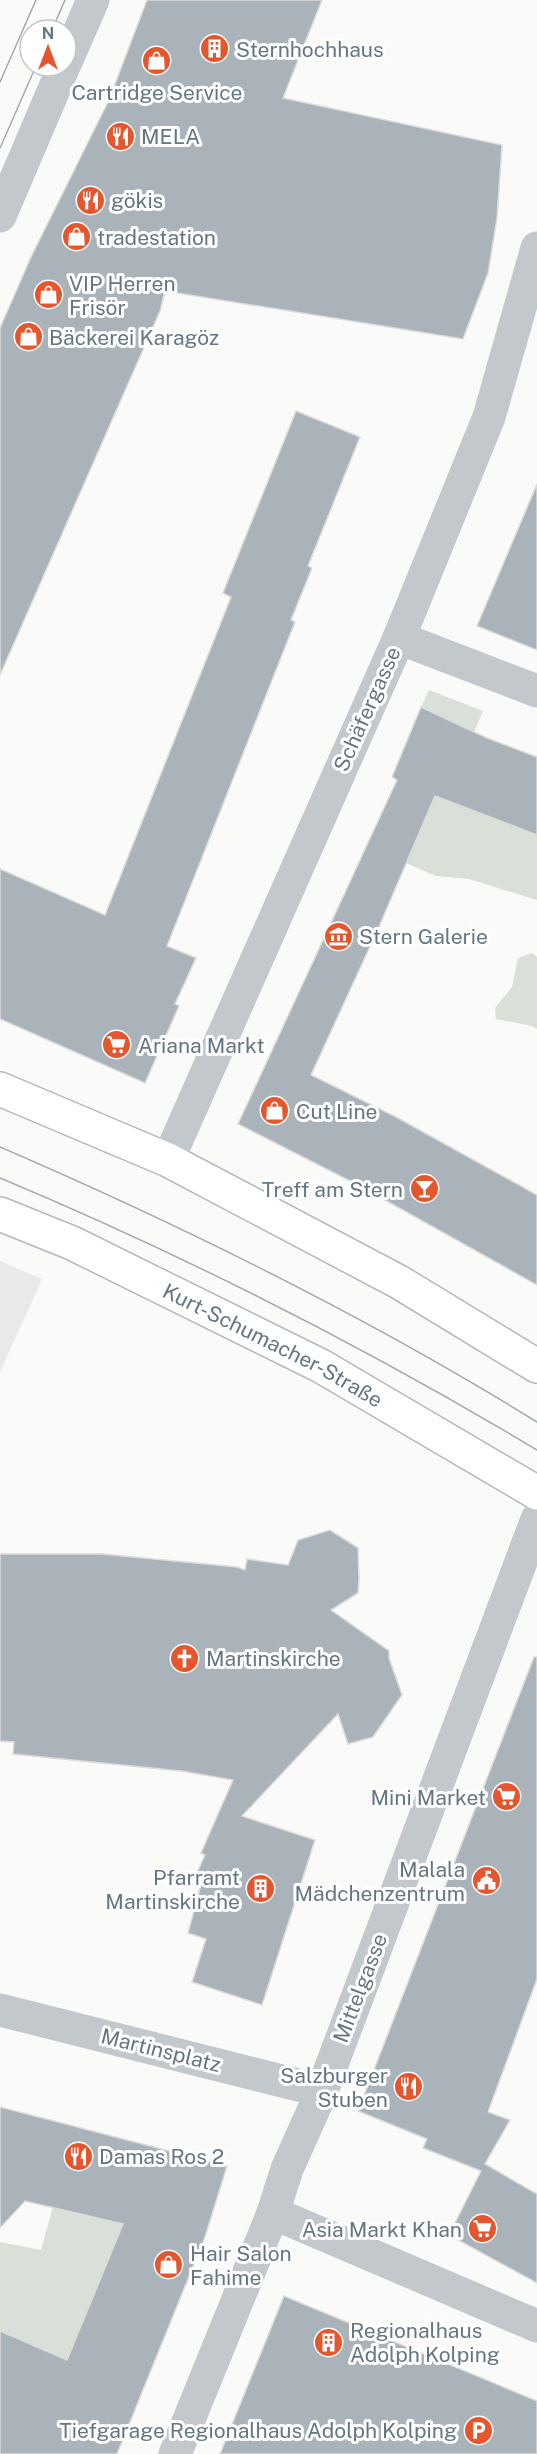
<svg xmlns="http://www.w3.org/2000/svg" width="537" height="2454" viewBox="0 0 537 2454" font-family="'Public Sans',sans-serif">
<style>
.built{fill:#e8e9e9}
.green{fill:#dadfd7}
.building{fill:#aab3b9;stroke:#dcdcda;stroke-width:1.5}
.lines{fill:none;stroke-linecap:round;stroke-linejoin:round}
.secondary-casing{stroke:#b3babf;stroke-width:36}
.minor{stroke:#c3c8cc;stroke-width:33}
.tertiary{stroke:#c3c8cc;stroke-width:33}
.secondary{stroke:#fff;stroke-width:33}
.tram{stroke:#a2aab0;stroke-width:1.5}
.labels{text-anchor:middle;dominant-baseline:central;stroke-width:6;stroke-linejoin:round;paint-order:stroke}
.poi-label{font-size:21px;fill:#657683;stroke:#fff;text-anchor:start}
.street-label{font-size:21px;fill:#657683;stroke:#fff}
</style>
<rect width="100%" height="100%" fill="#fafaf8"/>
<!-- built -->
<path class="built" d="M0,1261L42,1279L0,1372Z"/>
<!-- green -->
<g class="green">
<path d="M429,690L483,711L474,732L421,707Z"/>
<path d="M435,796L537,835V900L469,879L436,876L406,863Z"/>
<path d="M532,953L537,957V1029L532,1026L496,1019L495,1008L512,987L518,958Z"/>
<path d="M53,2207L123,2224L67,2361L0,2339V2242L41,2250Z"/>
</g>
<!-- building -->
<g class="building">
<path d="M147,0H322L283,98L502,145L497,218L488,273L463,339L165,291L160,311L0,675V328L31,257L109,100Z"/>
<path d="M296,411L360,437L308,566L312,568L291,620L295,622L167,946L196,958L175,1004L179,1006L145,1083L0,1019V869L105,915L231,597L223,593Z"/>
<path d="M537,484V650L477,626Z"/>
<path d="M421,707L487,738L537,757V835L435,796L378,929L311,1075L396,1117L537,1195V1285L358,1185L238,1124L397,780L392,777Z"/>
<path d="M330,1530L358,1548L359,1580L358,1593L331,1610L389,1651V1658L402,1695L373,1737L348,1744L338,1714L242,1816L315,1840L262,2005L192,1982L206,1939L188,1933L202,1881L195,1877L205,1855L201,1853L233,1780L181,1771L13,1754L14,1742L0,1741V1554H102L237,1567L245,1570L247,1559L288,1565L298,1540Z"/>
<path d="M534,1657H537V1979L488,2112L510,2120L485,2164L537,2194V2283L449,2235L481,2171L423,2148L427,2139L358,2111Z"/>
<path d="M0,2107L227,2166L205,2237L117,2454H0V2331L67,2360L123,2224L25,2201L0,2228Z"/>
<path d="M284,2296L537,2401V2454H220Z"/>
</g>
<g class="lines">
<defs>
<g id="secondary">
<path d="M0,1089L168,1160L399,1282L537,1366"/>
<path id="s1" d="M0,1214L72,1243L321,1366L537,1493"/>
</g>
</defs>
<!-- secondary casing -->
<use href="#secondary" class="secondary-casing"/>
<!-- minor -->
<g class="minor">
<path d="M399,638L537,691"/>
<path d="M168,1160L399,638L489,417L537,248"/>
<path d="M0,2010L322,2091"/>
<path d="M273,2213L537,2326"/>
<path d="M175,2454L273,2213L287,2169L322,2091L537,1519"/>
</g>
<!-- tertiary -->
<g class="tertiary">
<path d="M66,62L93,0"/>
<path d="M0,216L64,66"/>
</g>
<!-- secondary -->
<use href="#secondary" class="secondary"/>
<!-- tram -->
<g class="tram">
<path d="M52,30L65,0"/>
<path d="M0,82L36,0"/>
<path d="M0,148L36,66"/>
<path d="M0,1147C185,1227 366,1316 537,1422"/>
<path d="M0,1178C186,1256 365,1347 537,1450"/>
</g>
</g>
<!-- icons -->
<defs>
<symbol id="building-disc" viewBox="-11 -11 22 22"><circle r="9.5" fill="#e4572e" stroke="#fff"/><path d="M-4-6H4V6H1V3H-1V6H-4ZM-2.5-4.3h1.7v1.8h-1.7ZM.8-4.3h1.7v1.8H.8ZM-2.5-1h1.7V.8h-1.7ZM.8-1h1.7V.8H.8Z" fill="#fff"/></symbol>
<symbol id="shop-disc" viewBox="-11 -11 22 22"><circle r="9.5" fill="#e4572e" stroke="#fff"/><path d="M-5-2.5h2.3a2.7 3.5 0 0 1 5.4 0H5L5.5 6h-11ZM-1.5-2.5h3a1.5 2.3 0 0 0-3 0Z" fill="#fff"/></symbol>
<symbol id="restaurant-disc" viewBox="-11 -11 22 22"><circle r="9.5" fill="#e4572e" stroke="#fff"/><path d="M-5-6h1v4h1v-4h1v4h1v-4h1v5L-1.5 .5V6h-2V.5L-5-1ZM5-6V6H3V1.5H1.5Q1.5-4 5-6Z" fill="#fff"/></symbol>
<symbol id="museum-disc" viewBox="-11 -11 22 22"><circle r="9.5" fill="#e4572e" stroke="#fff"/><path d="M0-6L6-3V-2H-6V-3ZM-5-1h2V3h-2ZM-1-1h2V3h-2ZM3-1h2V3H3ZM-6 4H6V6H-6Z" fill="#fff"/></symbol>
<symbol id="supermarket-disc" viewBox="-11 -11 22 22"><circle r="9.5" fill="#e4572e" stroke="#fff"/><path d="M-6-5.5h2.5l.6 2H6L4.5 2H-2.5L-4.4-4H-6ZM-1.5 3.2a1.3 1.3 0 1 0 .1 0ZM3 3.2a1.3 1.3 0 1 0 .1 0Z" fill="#fff"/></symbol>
<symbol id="bar-disc" viewBox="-11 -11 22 22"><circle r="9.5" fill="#e4572e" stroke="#fff"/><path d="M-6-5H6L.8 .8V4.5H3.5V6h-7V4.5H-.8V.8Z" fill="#fff"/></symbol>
<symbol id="church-disc" viewBox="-11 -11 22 22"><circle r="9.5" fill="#e4572e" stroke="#fff"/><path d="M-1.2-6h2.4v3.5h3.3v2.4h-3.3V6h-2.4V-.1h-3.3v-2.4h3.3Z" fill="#fff"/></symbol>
<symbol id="civic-disc" viewBox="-11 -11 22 22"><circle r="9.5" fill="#e4572e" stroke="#fff"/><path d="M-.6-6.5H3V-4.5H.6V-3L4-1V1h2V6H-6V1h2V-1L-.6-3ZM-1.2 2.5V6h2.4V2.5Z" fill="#fff"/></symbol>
<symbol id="parking-disc" viewBox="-11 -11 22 22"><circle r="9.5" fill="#e4572e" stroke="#fff"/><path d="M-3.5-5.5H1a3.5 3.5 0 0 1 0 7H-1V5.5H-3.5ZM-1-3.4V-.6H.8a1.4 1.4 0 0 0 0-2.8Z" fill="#fff"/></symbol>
</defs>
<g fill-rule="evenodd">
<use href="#building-disc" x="198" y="32" width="33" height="33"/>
<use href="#shop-disc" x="140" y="44" width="33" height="33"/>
<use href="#restaurant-disc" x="104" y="120" width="33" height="33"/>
<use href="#restaurant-disc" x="74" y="184" width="33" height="33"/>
<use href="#shop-disc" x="60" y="220" width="33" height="33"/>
<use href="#shop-disc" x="32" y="278" width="33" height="33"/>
<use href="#shop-disc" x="12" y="320" width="33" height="33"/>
<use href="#museum-disc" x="322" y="920" width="33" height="33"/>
<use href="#supermarket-disc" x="100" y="1028" width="33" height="33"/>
<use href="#shop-disc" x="258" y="1094" width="33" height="33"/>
<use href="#bar-disc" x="408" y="1172" width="33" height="33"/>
<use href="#church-disc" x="168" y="1642" width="33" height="33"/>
<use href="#supermarket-disc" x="490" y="1780" width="33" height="33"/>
<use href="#civic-disc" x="470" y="1864" width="33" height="33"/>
<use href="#building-disc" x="244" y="1872" width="33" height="33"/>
<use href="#restaurant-disc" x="392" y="2070" width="33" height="33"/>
<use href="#restaurant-disc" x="62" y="2140" width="33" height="33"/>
<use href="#supermarket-disc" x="466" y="2212" width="33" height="33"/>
<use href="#shop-disc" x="152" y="2248" width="33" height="33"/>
<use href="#building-disc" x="312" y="2326" width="33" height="33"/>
<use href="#parking-disc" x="462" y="2414" width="33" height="33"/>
</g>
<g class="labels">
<!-- poi labels -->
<g class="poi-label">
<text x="236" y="49">Sternhochhaus</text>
<text x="157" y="92" text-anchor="middle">Cartridge Service</text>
<text x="141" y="136">MELA</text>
<text x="111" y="200">gökis</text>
<text x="97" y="237">tradestation</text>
<text x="69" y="283">VIP Herren<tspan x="69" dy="24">Frisör</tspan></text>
<text x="49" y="337">Bäckerei Karagöz</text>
<text x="359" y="936">Stern Galerie</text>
<text x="138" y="1045">Ariana Markt</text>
<text x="296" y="1111">Cut Line</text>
<text x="403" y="1189" text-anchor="end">Treff am Stern</text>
<text x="206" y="1658">Martinskirche</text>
<text x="486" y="1797" text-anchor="end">Mini Market</text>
<text x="465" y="1869" text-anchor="end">Malala<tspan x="465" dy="24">Mädchenzentrum</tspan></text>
<text x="240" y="1877" text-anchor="end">Pfarramt<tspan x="240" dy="24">Martinskirche</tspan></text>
<text x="388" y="2075" text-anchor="end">Salzburger<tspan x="388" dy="24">Stuben</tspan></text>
<text x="99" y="2156">Damas Ros 2</text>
<text x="462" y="2229" text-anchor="end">Asia Markt Khan</text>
<text x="190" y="2253">Hair Salon<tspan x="190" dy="24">Fahime</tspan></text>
<text x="350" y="2330">Regionalhaus<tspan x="350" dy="24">Adolph Kolping</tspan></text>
<text x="457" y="2430" text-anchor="end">Tiefgarage Regionalhaus Adolph Kolping</text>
</g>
<!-- street labels -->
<g class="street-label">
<text transform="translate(367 709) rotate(-66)">Schäfergasse</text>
<text stroke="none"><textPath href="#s1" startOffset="303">Kurt-Schumacher-Straße</textPath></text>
<text transform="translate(360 1988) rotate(-69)">Mittelgasse</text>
<text transform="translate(161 2050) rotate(14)">Martinsplatz</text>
</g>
</g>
<!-- north arrow -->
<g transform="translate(48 48)"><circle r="28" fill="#ffffff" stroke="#c1c8cd" stroke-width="1.5"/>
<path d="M0-4.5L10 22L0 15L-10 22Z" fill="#e4572e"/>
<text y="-9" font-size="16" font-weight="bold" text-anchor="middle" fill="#657683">N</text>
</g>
</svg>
